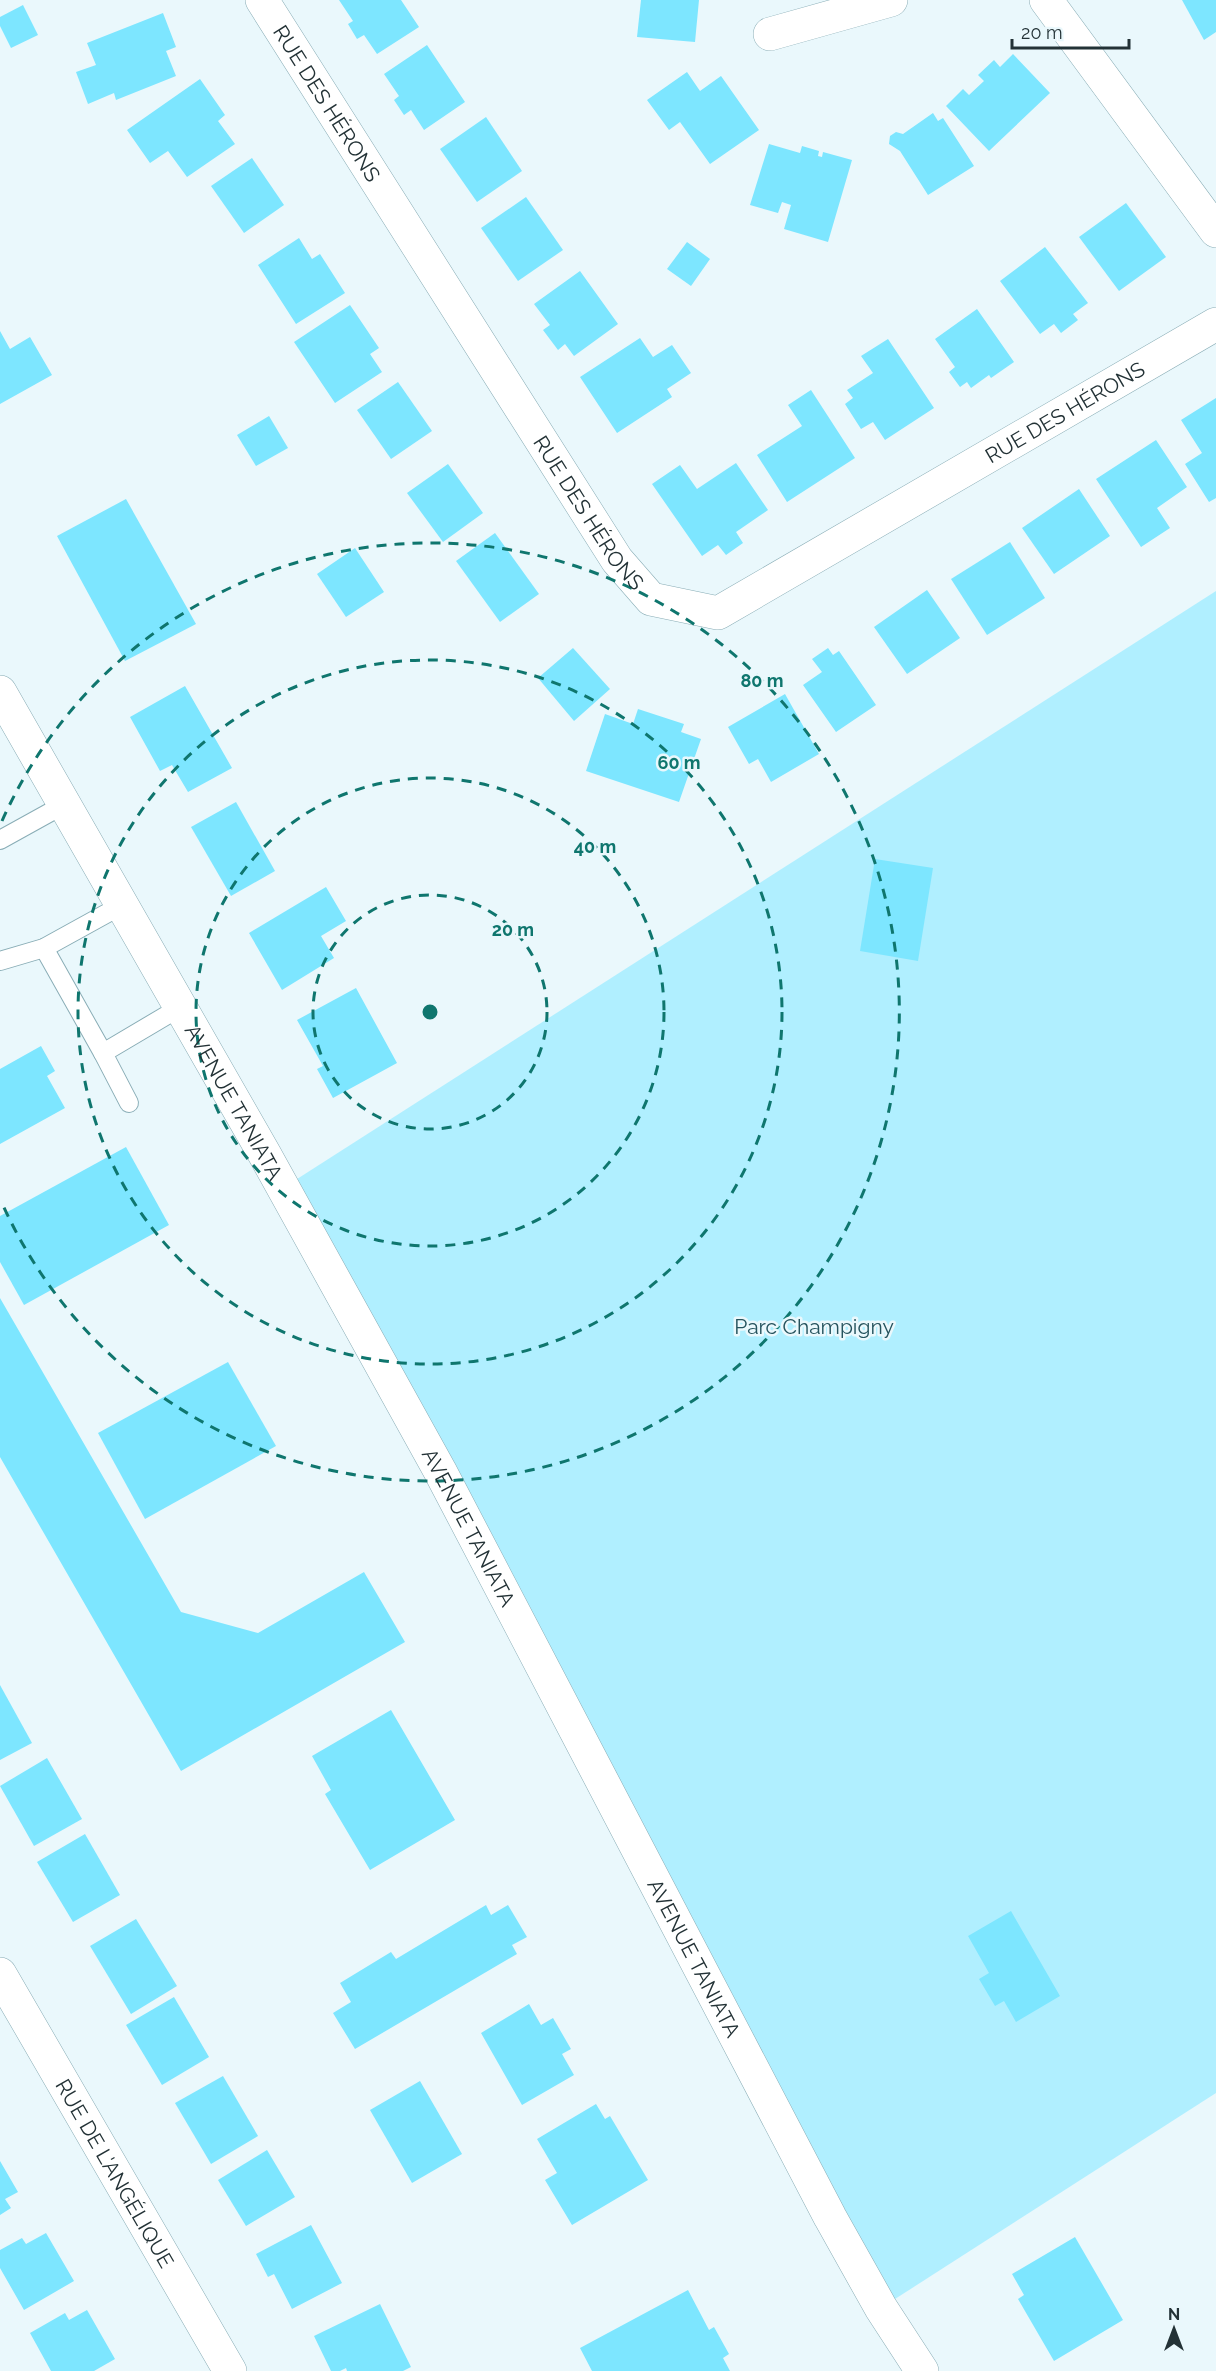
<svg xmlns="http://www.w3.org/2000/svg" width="1216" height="2371" viewBox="0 0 1216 2371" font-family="Raleway,sans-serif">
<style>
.green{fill:#b0efff}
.building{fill:#7de6ff}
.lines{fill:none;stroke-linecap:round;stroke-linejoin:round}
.service-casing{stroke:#89adb6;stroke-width:20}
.minor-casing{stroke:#89adb6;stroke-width:34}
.secondary-casing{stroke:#89adb6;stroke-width:34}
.service{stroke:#fff;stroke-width:18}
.minor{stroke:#fff;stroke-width:33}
.secondary{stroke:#fff;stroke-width:33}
.ring{fill:none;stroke:#0f766e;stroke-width:3;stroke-dasharray:10 8}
.labels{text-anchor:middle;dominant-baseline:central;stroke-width:5;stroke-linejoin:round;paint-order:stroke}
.street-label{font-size:21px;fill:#233236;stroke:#eaf8fc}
.park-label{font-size:21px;fill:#25535e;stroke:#eaf8fc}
.centre{fill:#0f766e;stroke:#eaf8fc;stroke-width:3}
.ring-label{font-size:18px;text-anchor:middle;font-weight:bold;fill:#0f766e;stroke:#eaf8fc;stroke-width:5;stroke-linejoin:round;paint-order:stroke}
</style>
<rect width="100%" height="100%" fill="#eaf8fc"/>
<!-- green -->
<path class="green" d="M1216,591V2093L881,2308L283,1188Z"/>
<!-- building -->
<g class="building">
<path d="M339,0H401L419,27L377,54L364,35L357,39L348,24L353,21Z"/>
<path d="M641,0H699L695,42L637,37Z"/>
<path d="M1182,0H1216V32L1204,40Z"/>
<path d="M23,5L38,35L11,48L0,26V17Z"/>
<path d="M163,13L176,47L166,51L176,76L116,100L114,93L88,104L76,72L96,65L87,43Z"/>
<path d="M427,45L465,102L424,130L411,110L404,115L394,100L399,96L384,74Z"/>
<path d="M1013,54L1050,93L989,151L946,106L963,89L969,95L984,81L978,75L994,60L1000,67Z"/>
<path d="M687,72L700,91L721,76L759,130L710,164L680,122L669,130L647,100Z"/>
<path d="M200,79L225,115L218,121L235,144L187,177L168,151L150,163L127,130Z"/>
<path d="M933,113L938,121L943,118L974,166L928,195L900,151L889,144L890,136L896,132L903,134Z"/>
<path d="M486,117L522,171L477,202L440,149Z"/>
<path d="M769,144L800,153L802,146L819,151L818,156L822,157L823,152L852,160L828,242L784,229L791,205L782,202L778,213L750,205Z"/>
<path d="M252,158L284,205L244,233L211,186Z"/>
<path d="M526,197L563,250L518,281L481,228Z"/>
<path d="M1126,203L1166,257L1119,291L1079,237Z"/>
<path d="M299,238L312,259L320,254L345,293L296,324L258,265Z"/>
<path d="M687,242L710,259L691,286L667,269Z"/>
<path d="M1045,247L1088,303L1073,314L1078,320L1061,333L1054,324L1040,334L1000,281Z"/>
<path d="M580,271L618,324L574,356L565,344L558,350L543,330L550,325L534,304Z"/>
<path d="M350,305L379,348L370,354L382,372L335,403L294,342Z"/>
<path d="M977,309L1014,362L991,378L989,375L971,388L967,382L960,387L949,372L955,367L935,339Z"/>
<path d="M0,331L10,349L30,337L52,375L0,404Z"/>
<path d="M640,338L653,357L672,345L691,373L667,389L672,397L617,433L580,377Z"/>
<path d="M888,339L934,408L885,440L873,422L861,429L845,404L853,398L847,390L873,373L861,356Z"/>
<path d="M398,382L432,431L391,459L357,410Z"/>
<path d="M811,390L855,458L787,502L757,455L802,426L788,405Z"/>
<path d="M1216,398V498L1209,502L1185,464L1202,453L1181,420Z"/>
<path d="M269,416L288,448L256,466L237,435Z"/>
<path d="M1156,440L1187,487L1157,508L1170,528L1141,547L1096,479Z"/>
<path d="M736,463L768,510L736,532L743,543L726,555L718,545L702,556L652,484L680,465L697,489Z"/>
<path d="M448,464L483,513L443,542L407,493Z"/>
<path d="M1079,489L1110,536L1054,574L1022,528Z"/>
<path d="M126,499L196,624L125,661L57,536Z"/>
<path d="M495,533L539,594L500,622L456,561Z"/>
<path d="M1010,542L1045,598L987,635L951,579Z"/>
<path d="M355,548L384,592L346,617L317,574Z"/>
<path d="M927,590L960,638L907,674L874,627Z"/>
<path d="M573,648L610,689L574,721L538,678Z"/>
<path d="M828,648L833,655L839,651L876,705L836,732L803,685L822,672L812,659Z"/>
<path d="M185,686L232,768L188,792L172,765L160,771L130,717Z"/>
<path d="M785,694L819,754L771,782L758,759L749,764L728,727Z"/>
<path d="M638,709L684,724L681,732L701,739L679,802L586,771L605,714L633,724Z"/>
<path d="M236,802L275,871L231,896L191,827Z"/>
<path d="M875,859L933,868L918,961L860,951Z"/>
<path d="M326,887L346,921L321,936L334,958L282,990L249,933Z"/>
<path d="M356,988L397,1063L333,1098L317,1069L323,1066L297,1020Z"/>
<path d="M41,1046L55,1071L47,1076L65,1108L0,1144V1069Z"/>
<path d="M126,1147L169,1225L24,1305L0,1262V1216Z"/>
<path d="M0,1298L181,1612L258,1633L364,1572L405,1642L181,1771L0,1457Z"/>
<path d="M228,1362L276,1446L145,1519L98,1433Z"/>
<path d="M0,1685L32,1743L0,1760Z"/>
<path d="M391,1710L455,1820L370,1870L325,1794L331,1790L312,1756Z"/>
<path d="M47,1758L82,1819L34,1846L0,1786Z"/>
<path d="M85,1834L120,1895L73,1922L37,1862Z"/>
<path d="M486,1905L491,1915L508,1905L527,1937L512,1945L517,1954L355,2049L333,2013L351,2002L340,1983L391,1952L396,1959Z"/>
<path d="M1011,1911L1060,1996L1016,2022L1004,2001L995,2006L979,1979L989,1973L968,1936Z"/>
<path d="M136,1919L177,1986L131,2014L90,1946Z"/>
<path d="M174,1997L209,2057L162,2085L126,2025Z"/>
<path d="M529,2004L541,2025L553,2018L571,2049L562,2054L574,2075L522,2105L481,2033Z"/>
<path d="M223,2076L258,2136L211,2164L175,2103Z"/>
<path d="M420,2081L462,2154L412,2183L370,2110Z"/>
<path d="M596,2104L605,2119L610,2116L648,2180L572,2225L545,2180L557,2173L537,2139Z"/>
<path d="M267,2150L295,2197L246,2226L218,2180Z"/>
<path d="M0,2161L18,2192L5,2199L11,2208L0,2215Z"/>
<path d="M311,2225L342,2283L292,2309L274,2274L268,2277L256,2254Z"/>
<path d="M46,2233L74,2281L24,2310L0,2268V2250L22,2238L26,2244Z"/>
<path d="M1075,2237L1123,2320L1054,2361L1018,2299L1024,2295L1012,2274Z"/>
<path d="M688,2290L709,2330L714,2327L729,2354L723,2358L730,2371H592L580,2348Z"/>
<path d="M380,2304L411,2367L403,2371H347L346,2368L340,2371H331L314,2336Z"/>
<path d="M87,2310L115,2359L94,2371H51L30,2333L65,2313L69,2320Z"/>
</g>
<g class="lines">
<defs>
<g id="service">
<path d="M0,840L65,804"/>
<path d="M44,948L103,1053L179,1008"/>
<path d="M0,961L44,948L122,905"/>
<path d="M103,1053L129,1103"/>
</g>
<g id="minor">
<path id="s1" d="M262,0L617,560L651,599L718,613L1216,324"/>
<path d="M1046,0L1216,231"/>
<path d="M770,34L891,0"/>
<path id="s2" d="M0,1974L230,2371"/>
</g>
<g id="secondary">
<path id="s3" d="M0,692L265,1155L440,1471L830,2217L881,2308L922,2371"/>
</g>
</defs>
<!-- service casing -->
<use href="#service" class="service-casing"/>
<!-- minor casing -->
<use href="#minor" class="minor-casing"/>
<!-- secondary casing -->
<use href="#secondary" class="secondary-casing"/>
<!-- service -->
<use href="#service" class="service"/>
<!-- minor -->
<use href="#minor" class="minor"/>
<!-- secondary -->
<use href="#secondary" class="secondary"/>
</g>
<!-- distance rings -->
<g class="ring">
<circle cx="430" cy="1012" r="117"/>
<circle cx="430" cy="1012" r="234"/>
<circle cx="430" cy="1012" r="352"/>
<path d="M2 821A469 469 0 1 1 2 1203"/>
</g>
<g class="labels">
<!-- street labels -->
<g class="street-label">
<text stroke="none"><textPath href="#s1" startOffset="122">RUE DES HÉRONS</textPath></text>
<text stroke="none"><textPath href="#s1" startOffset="1184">RUE DES HÉRONS</textPath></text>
<text stroke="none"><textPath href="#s1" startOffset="608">RUE DES HÉRONS</textPath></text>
<text stroke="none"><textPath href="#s3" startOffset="472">AVENUE TANIATA</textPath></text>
<text stroke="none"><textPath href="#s3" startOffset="958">AVENUE TANIATA</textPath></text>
<text stroke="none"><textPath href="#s3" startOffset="1444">AVENUE TANIATA</textPath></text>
<text stroke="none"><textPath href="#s2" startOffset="230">RUE DE L'ANGÉLIQUE</textPath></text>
</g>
<!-- park labels -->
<g class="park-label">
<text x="814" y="1326">Parc Champigny</text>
</g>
</g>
<circle cx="430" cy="1012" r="9" class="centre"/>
<g class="ring-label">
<text x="762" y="687">80 m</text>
<text x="679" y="769">60 m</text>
<text x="595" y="853">40 m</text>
<text x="513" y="936">20 m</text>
</g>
<!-- north arrow -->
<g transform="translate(1174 2329)" stroke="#eaf8fc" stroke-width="4.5" paint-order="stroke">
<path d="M0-4.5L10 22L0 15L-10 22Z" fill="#233236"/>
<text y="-9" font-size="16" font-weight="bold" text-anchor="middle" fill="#233236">N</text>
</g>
<!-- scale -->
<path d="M1012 39v9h117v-9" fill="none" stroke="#233236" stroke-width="3"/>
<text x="1021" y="39" font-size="18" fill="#233236" stroke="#eaf8fc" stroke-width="4.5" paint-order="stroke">20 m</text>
</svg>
